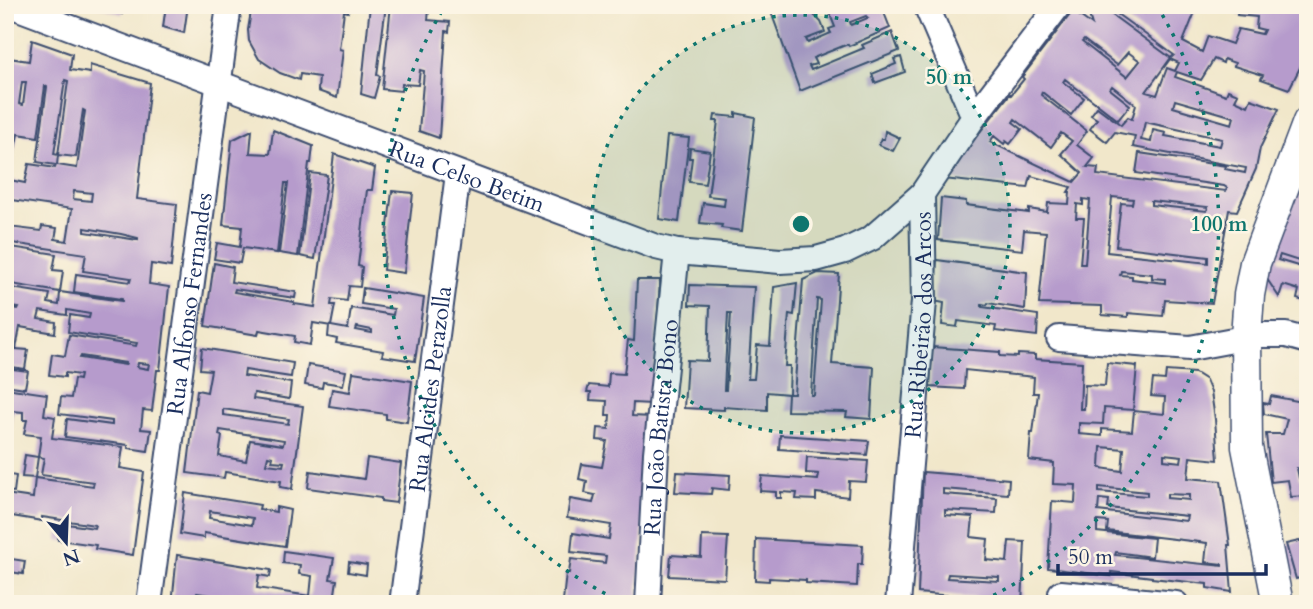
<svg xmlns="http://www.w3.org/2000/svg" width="1313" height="609" viewBox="0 0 1313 609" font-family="Cardo,serif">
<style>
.building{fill:#b69bcc;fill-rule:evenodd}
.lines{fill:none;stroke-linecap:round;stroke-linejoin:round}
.minor-casing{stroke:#3b4b6e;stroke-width:28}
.tertiary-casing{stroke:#3b4b6e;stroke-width:33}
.minor{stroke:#fff;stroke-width:24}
.tertiary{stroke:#fff;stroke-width:30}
.ring{fill:none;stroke:#0f766e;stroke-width:3.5;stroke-dasharray:3.5 7}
.labels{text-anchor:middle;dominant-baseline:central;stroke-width:5;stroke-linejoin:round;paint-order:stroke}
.street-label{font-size:23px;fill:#1b2f5e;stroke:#fcf5e5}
.centre{fill:#0f766e;stroke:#fcf5e5;stroke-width:3.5}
.ring-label{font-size:21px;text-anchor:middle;font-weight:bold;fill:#0f766e;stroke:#fcf5e5;stroke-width:5;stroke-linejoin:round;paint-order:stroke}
</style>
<rect width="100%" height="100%" fill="#fcf5e5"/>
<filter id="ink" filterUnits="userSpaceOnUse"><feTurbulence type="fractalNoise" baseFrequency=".0143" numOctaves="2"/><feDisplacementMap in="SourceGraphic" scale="14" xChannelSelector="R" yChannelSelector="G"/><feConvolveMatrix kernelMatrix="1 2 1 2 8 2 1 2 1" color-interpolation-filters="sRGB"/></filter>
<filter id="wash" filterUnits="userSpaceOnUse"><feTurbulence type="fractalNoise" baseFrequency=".00686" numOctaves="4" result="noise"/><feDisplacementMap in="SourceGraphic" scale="28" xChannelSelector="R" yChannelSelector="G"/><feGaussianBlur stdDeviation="1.57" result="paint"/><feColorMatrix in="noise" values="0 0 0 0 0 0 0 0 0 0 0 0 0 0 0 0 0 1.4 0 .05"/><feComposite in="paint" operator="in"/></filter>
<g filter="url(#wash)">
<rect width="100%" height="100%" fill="#f1e7ca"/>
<g id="blocks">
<!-- building -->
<g class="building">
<path d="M99,5H123L122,14L98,6Z"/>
<path d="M166,5H188L184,33L163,27Z"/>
<path d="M252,5H349L348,12L344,11L339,49L343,50L337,98L318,91L319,77L300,74L299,80L280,73L259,59L249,41L248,30Z"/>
<path d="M370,5H386L377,75L380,76L374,98L361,94Z"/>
<path d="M391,5L410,8L412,5L429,9L428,20L450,22L449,32L446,31L439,138L419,131L424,71L420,70L418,85L402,84L401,91L382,89Z"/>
<path d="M779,5H834L813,14L821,22L825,32L806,39L808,43L831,33L829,29L835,27L829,12L846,5H881L890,28L849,46L848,44L813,58L816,64L809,66L811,70L864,48L862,45L892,32L899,51L800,91L771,12L780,8ZM866,16L868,18L851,25L850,22Z"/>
<path d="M1086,5H1135L1145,13L1150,5H1186L1195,12L1183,42L1202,52L1208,36L1232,44L1238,29L1262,34L1264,30L1256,28L1257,17L1237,15L1238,5H1308V52L1289,89L1261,79L1263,75L1234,66L1235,63L1224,59L1223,63L1214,59L1201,80L1177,72L1175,77L1226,95L1228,90L1238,94L1235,100L1248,106L1251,99L1279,109L1260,148L1256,169L1237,211L1229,210L1212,303L1165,300L1163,316L1128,313V317L1102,315V306L1039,304L1046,232L1024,230L1022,250L938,240L941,198L966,201V205L1029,213V209L1047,212L1048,203L1069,204L1070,192H1068L1071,187L1031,176L1028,188L943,179L1010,94L1011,95L1024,79L1022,77L1073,11L1092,25ZM1106,6L1174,55L1171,58L1104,9ZM1084,40L1117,65L1128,52L1140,61L1127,77L1082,42ZM1170,59L1179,63L1175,71L1167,68L1157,95L1146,92ZM1065,79L1118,120L1130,105L1110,89L1112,86L1136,105L1132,119L1128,117L1121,125L1097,107L1091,115L1097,119L1090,129L1107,142L1115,132L1135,136L1133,147L1246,168L1245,173L1225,169L1226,166L1139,153L1136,173L1224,186L1227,188L1226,191L1097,175L1098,168L1087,167L1094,158L1077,145L1087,131L1041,95L1042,92L1071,115L1084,98L1063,82ZM1175,100L1234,117L1232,124L1173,107ZM1015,119L1051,147L1061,133L1072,141L1061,154L1082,173L1074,182L990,142L994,136L1004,144L1006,141L1010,144L1022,129L1013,122ZM1145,122L1222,139L1220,146L1165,136L1166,133L1153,130L1151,142L1141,140ZM1112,197L1133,199L1132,204L1121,203L1116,246L1208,257V263L1107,252ZM1083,199L1090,200L1085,264H1080L1084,218H1076L1077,204L1083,205ZM1151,201L1208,207L1207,211L1151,205ZM1121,271L1152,274V278L1165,279V283L1132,279V276L1120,275Z"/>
<path d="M32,40L72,54L70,70L90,73V65L150,83L137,199L177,204L171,267L151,264L149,284L169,287L160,370H157L152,411L143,410L141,429L151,430L148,451L128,448V445L65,437L67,419L112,425V421L59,414L61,397L71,398L74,379L79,380L80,375L65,373V377L49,375L52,354L65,356L69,335L136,346L137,343L68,332L70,315L89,318L90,314L67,310V315L40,311L38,319L56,322L55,333L20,327L16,349L28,350L25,369L5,366V308L18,310L19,308L5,306V287L50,294L48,303L59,305L60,292L122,301V299L74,292L76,274L130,282L131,278L83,271L86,254L5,242V220L9,221L8,227L41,231L42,226L57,228L55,239L67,241L72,209L5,199V179L25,183L29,164L55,168L56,165L37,162L47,87L45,86L38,137L18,134L13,159L5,157V84L9,58L29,61ZM65,80L68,81L58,155L54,154ZM22,82H26L23,105L19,104ZM83,110L85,111L77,168L57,165L58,155L76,157ZM74,191L92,193L91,201L73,199ZM85,228L121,234L138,238V240L85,232ZM81,356L126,363L125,365L80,358ZM138,363L149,364L148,369L137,367Z"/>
<path d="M901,57L905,72L875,83L872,74L896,64L894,59Z"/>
<path d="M736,113L755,117L742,231L721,228L722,225L700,223L703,203L724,206L725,198L708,196L718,121H714L715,115L736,117Z"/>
<path d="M252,130L250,153L270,154L273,130L313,146L311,163H309L298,256L279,253L288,183H285L277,253L243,248L240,263L214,259L217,243L240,247L242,227L223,225L232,140Z"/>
<path d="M885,131L900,138L893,151L879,145L881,139H884Z"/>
<path d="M667,136L689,138L679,222L659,219Z"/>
<path d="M690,148L710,151L705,184L689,182L692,158H689Z"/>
<path d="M334,154L375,168L372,190H367L358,266L362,267L360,287L349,286L347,301L332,299L331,305H335L331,326L348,329L351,308L393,315L394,309L361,304L363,288L424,298L415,361L382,356L383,351L336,343L337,339L328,337L329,326H331L313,323L310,345L294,342L295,336L259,330L258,335L205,326L214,263L233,267L231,282L296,292L295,298L235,289L234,292L294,302V304L315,307ZM357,327L372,330V333L356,330Z"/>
<path d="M310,173L327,175L315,259L300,256Z"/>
<path d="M1301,178L1308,180V264L1280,255L1278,260L1308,269V302L1297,299L1299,290L1283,285L1279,297L1267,279L1271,256Z"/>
<path d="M392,191L413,193L404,273L383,270Z"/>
<path d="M5,246L56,254L53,270L63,271L60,292L5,283Z"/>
<path d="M937,260L1027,272L1025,309L988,303L987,305L982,304V307L1038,315L1037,336L995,331L996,326L958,321L957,327L942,325L944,303L934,301Z"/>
<path d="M818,273L839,274L832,364L874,367L871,419L846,417L847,412L787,411L788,394L767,392V410L724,407V410L684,408L687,360L708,361L710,306L689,305L690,285L754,287L748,379H754L757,345L770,346L774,287L797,283L794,315L789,314L785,366H790L789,394H794L803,280ZM817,299L821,300L814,395H811ZM728,313H731L726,390H724Z"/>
<path d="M637,280H660L652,404L633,403L632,416L651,417L637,604H574L563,601L566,573H569L571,559L605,563L606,556L571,552L573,533L609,539L611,525L567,518L570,499L593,503L595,495L585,493L587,481L579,479L582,464L602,467L607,441L597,440L598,428L609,429L610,415H606L607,401L590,400L591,392H587L589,385L608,387L609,373L624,374L628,340L634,341Z"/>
<path d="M932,347L1000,352V356L1018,357V354L1035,355V359L1082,362L1080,409H1084L1085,385L1105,386L1107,363L1137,366L1133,410L1104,408L1103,424L1079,423V434L1102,436V429L1132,431L1134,411L1164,414L1165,397L1151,396L1153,379L1165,380L1166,371L1195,373L1206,380L1211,392L1215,419L1218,460L1190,457L1188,478L1221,481L1230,545H1228L1232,592L1207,588V584L1152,578V577L1111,572V576L1048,568L1052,501L1075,503L1076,485L1053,484L1054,463L1029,460L1031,433H1033L1038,393H1033L1034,377L965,370L964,389L930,387ZM1101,447L1124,449L1122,471L1100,468ZM1164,454L1182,456L1181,462L1164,460ZM1099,487L1147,492V496L1099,492ZM1167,494L1189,495V500L1167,498ZM1099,499L1109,500L1108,508L1187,516L1186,521L1098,511ZM1097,521L1108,522L1107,531L1207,543L1205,562L1222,564V566L1115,555L1116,552L1152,557L1154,538L1097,532Z"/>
<path d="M202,348L293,363L291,377L245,370L244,376L291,383L289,399L254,393L253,399L303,406L292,489L280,487L281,481L225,472L224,478L187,473L197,390L207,392L211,370L200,369ZM223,409L289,419L288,424L223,415ZM220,430L284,440L283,445L250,440L246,461L219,456L222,436L219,435ZM268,456L273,457L272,461L284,462L283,466L266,464Z"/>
<path d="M308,365L346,371L343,385L323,382L322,388L305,385Z"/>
<path d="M5,368L28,371L25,388L5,385Z"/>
<path d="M353,372L412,381L407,422L386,419V414L329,406L332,389L350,392Z"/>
<path d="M5,388L47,394L44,415L55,417L52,438L123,447L120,468L144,472L133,555L95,549L96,545L58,540L60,523L94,528L95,525L42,517V521L12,516L10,534H5V494L33,498L35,478L93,486L94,482L41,475L44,458L38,457L41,436L24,434L27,420H23V412L13,411L10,432L5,431Z"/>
<path d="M1271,396L1308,403V469L1297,468L1299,478L1308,477V496L1291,497L1288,480L1271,482L1266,434H1283L1287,419L1264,414L1263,403L1269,404Z"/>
<path d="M5,434H10L7,456H5Z"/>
<path d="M780,435L869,441L867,455L779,449Z"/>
<path d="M25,455L38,457L35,478L22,477Z"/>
<path d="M807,457L868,461L866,482L849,481L848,497L816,493V500L796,499L797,493L781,492V498H776V492L760,491L762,476L818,480L819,474L806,473Z"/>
<path d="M367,458L401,463L396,503L381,501V498L308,488L310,471L364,479Z"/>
<path d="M677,472L730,475L729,490L712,488L711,494L675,492Z"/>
<path d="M923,472L1009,479L1008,494L943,489V494L997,498L996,513L945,510V515L973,517L971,537L988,539L986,560L1007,562L1009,541L1025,542L1022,604H998V600L918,593ZM948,574L999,577V581L947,578Z"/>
<path d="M5,474L16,476L14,492L5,491Z"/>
<path d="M185,493L260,505L259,509L276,512V507L290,510L285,546L204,533V538L180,534ZM210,511L253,518L252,525L209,518Z"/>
<path d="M702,536L728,537L725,579L669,576L671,555L701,557Z"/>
<path d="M756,539L863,545L862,564H858L857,586L806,583V580L769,578V581L755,580Z"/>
<path d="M1308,539V576L1296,579L1286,544Z"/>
<path d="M284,551L334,558L330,579L337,580L334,600L351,604H172L177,555L271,570L270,577L259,575L257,588L310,596L312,576L299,574L300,565L283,563ZM197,593L211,595L209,602L195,600Z"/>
<path d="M5,558L25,561L23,574L5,571Z"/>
<path d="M349,562L367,565L366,575L348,572Z"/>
</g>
</g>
</g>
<g filter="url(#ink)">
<use href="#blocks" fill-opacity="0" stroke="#3b4b6e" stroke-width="2"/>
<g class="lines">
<defs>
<g id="minor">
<path id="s1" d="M10,5L656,247L677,252L780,261L816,259L845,251L872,238L922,194L974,117L1059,5"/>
<path d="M926,5L974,117"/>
<path d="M1059,338L1190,348L1260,335H1286L1308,341"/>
<path d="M1061,593L1176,604"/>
<path id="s2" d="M149,604L229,5"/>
<path id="s3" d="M402,604L458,174"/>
<path id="s4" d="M648,604L656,453L677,252"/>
<path id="s5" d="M898,604L924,301L922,194"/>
</g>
<path id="tertiary" d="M1278,604L1247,447L1246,336L1249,295L1255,263L1308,122"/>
</defs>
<!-- minor casing -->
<use href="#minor" class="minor-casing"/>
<!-- tertiary casing -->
<use href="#tertiary" class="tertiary-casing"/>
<!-- minor -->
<use href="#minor" class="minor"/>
<!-- tertiary -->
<use href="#tertiary" class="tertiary"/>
</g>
</g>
<!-- distance rings -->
<circle cx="801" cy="224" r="209" fill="#0f766e" fill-opacity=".12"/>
<g class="ring">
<circle cx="801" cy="224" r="209"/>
<path d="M624 603A418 418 0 0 1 445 6M1157 6A418 418 0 0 1 978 603"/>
</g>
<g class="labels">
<!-- street labels -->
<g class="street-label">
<text stroke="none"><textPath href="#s1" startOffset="488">Rua Celso Betim</textPath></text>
<text stroke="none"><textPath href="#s2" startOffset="303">Rua Alfonso Fernandes</textPath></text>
<text stroke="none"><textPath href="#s5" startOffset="280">Rua Ribeirão dos Arcos</textPath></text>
<text stroke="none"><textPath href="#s3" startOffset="217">Rua Alcides Perazolla</textPath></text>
<text stroke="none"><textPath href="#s4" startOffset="177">Rua João Batista Bono</textPath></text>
</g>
</g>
<circle cx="801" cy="224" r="10" class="centre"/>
<g class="ring-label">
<text x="949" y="84">50 m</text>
<text x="1219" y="231">100 m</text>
</g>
<!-- margin -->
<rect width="1313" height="609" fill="none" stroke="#fcf5e5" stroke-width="28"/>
<!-- north arrow -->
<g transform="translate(66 542) rotate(161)" stroke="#fcf5e5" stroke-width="5" paint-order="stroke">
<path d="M0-5L12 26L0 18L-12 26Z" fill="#1b2f5e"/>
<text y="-10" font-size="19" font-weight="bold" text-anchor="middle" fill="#1b2f5e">N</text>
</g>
<!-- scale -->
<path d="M1058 564v10h208v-10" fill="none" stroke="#1b2f5e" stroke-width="3.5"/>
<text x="1068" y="564" font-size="21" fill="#1b2f5e" stroke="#fcf5e5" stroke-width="5" paint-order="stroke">50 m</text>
</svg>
